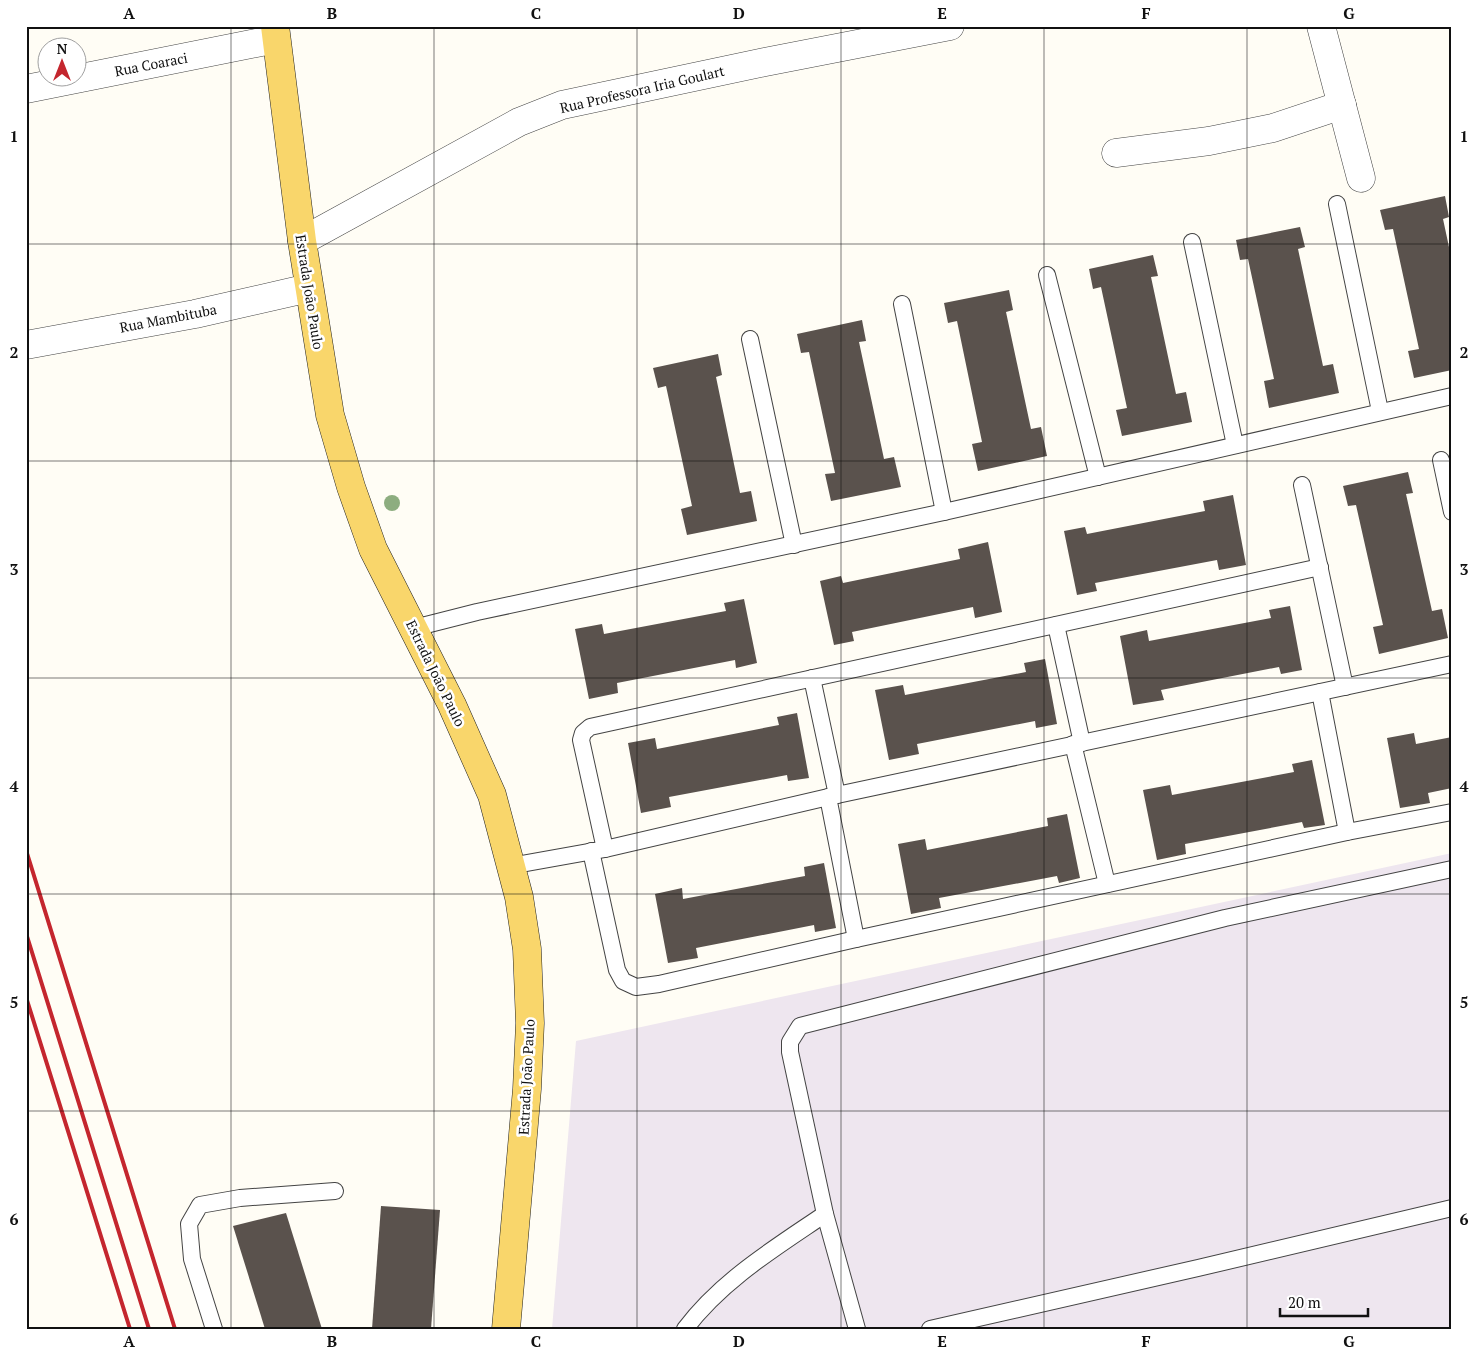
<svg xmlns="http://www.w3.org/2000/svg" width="1478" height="1355" viewBox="0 0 1478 1355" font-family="'PT Serif',serif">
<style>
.industrial{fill:#eee6ef}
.building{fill:#5a524d}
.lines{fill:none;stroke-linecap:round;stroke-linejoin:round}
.service-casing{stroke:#444;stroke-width:18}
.minor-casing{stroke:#444;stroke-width:29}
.primary-casing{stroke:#222;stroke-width:29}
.service{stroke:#fff;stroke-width:16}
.minor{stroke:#fff;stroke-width:28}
.primary{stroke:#f9d66b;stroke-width:28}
.rail{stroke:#c4262e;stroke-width:4}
.tree{fill:#8dad7f}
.grid{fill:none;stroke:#111;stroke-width:1;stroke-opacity:0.55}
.labels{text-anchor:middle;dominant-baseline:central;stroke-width:5;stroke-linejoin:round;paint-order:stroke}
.street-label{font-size:14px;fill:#111;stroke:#fff}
.neatline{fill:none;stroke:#111;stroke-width:2}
.grid-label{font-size:16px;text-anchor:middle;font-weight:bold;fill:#111}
</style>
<rect width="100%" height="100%" fill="#fffdf5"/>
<!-- industrial -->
<path class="industrial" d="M1452,853V1329H552L576,1041Z"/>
<!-- building -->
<g class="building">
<path d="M1445,196L1449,217L1443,219L1452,261V370L1414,378L1408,351L1419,349L1393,229L1385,230L1380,210Z"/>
<path d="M1300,227L1305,247L1298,249L1323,366L1333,364L1339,393L1269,408L1264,381L1274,379L1248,259L1240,260L1236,240Z"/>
<path d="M1153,255L1158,276L1151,277L1176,394L1186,392L1192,422L1122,436L1116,410L1127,408L1101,287L1093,289L1089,269Z"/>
<path d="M1009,290L1013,310L1006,312L1031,429L1041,427L1047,456L978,471L972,444L982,442L957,321L948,323L944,303Z"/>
<path d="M862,320L866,341L859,342L884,459L894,457L901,487L831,501L825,474L835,473L809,352L801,353L797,334Z"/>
<path d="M718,354L722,375L716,377L740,493L751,491L757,521L687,535L681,509L692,506L666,386L658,388L653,368Z"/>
<path d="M1408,472L1413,493L1406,494L1432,611L1442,609L1448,638L1379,654L1373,627L1383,625L1356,505L1348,506L1343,486Z"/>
<path d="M1233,495L1246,565L1219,570L1217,560L1095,583L1097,591L1077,595L1064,531L1085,527L1087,534L1205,511L1203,501Z"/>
<path d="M988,542L1002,612L975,618L973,607L852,632L854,641L834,645L820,581L841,576L843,583L960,559L958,549Z"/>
<path d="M744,599L757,663L736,668L735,660L617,683L618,693L589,699L575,629L602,624L604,634L726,611L724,603Z"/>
<path d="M1290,606L1302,670L1281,674L1279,667L1161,690L1164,700L1133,705L1120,636L1147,630L1149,641L1271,618L1269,610Z"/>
<path d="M1045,659L1057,724L1036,728L1035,721L917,744L919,754L889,760L875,690L903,685L905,695L1026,672L1024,663Z"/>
<path d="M797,713L809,778L788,781L787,775L669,797L671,807L641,813L628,743L655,738L657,749L779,725L777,717Z"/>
<path d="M1414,733L1416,744L1452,737V788L1428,793L1430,803L1400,808L1387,738Z"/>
<path d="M1312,760L1325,825L1304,828L1302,822L1185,844L1186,854L1157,860L1143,790L1170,785L1172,795L1294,772L1292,764Z"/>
<path d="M1067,814L1080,878L1059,883L1057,876L939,898L941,908L911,914L898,844L925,839L927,850L1048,826L1047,818Z"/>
<path d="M824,863L836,928L815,932L814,925L696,948L698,958L668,963L655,894L682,888L683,899L805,876L804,867Z"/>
<path d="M381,1206L440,1210L431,1329H372Z"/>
<path d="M286,1213L322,1329H265L233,1226Z"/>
</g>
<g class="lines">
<defs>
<g id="service">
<path d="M1337,204L1380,411"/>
<path d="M1192,242L1235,445"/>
<path d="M1047,275L1098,477"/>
<path d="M902,304L944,512"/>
<path d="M750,339L794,545"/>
<path d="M1441,460L1452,512"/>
<path d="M1302,485L1345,687"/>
<path d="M1056,625L1082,743"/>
<path d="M414,628L477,612L944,512L1452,396"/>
<path d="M812,678L837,795"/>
<path d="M1320,692L1347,832"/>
<path d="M1073,744L1107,884"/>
<path d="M828,797L856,939"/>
<path d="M605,849L581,740L583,733L590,727L1320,567"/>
<path d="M591,851L617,970L623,981L636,987L659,984L856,939L1347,832L1452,812"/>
<path d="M510,866L605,849L837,795L1452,664"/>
<path d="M214,1329L192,1259L189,1224L200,1205L240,1198L335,1191"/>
<path d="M685,1329C722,1280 775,1248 825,1214"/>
<path d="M857,1329L825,1214L790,1052V1042L800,1026L1225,918L1452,869"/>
<path d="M930,1329L1198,1268L1452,1208"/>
</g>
<g id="minor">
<path d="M1321,26L1361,178"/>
<path d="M26,89L276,39"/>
<path d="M1116,153L1209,141L1273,128L1342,105"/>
<path d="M302,241L519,122L562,105L765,62L950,26"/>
<path d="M26,345L195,314L309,288"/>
</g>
<path id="primary" d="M275,26L302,241L330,415L351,487L373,549L452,705L492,795L519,897L527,949L530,1023L527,1089L506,1329"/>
</defs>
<!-- service casing -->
<use href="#service" class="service-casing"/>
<!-- minor casing -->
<use href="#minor" class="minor-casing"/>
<!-- primary casing -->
<use href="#primary" class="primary-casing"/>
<!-- service -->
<use href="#service" class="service"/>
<!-- minor -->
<use href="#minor" class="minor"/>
<!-- primary -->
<use href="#primary" class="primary"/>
<!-- rail -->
<g class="rail">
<path d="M26,850L175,1329"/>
<path d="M26,933L149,1329"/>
<path d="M26,997L130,1329"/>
</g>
</g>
<!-- trees -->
<circle class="tree" cx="392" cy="503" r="8"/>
<!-- grid -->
<path class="grid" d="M231,26V1329M434,26V1329M637,26V1329M841,26V1329M1044,26V1329M1247,26V1329M26,244H1452M26,461H1452M26,678H1452M26,894H1452M26,1111H1452"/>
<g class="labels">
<!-- street labels -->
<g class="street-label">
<text transform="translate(151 64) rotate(-11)">Rua Coaraci</text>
<text transform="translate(642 89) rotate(-13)">Rua Professora Iria Goulart</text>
<text transform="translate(310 292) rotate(81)">Estrada João Paulo</text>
<text transform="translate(168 318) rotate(-11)">Rua Mambituba</text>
<text transform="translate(436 673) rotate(64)">Estrada João Paulo</text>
<text transform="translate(526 1077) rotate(-87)">Estrada João Paulo</text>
</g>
</g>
<!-- border -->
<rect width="1478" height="1355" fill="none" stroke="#ffffff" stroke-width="55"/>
<!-- north arrow -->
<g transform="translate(62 62)"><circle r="24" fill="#ffffff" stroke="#a0a0a0"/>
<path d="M0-4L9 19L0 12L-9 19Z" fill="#c4262e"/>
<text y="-8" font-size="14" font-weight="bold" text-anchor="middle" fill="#111111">N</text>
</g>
<!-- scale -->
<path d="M1280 1308v8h88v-8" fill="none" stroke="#111111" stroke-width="2.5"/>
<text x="1288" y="1308" font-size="15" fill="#111111" stroke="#ffffff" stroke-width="4" paint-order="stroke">20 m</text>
<rect x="28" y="28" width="1422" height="1300" class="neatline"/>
<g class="grid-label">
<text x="129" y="19">A</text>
<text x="332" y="19">B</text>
<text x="536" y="19">C</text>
<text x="739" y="19">D</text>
<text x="942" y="19">E</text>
<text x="1146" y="19">F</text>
<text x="1349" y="19">G</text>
<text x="14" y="142">1</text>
<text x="1464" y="142">1</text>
<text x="14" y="358">2</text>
<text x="1464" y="358">2</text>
<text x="14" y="575">3</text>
<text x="1464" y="575">3</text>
<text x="14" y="792">4</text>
<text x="1464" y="792">4</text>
<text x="14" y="1008">5</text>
<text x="1464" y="1008">5</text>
<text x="14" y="1225">6</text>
<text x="1464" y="1225">6</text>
<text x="129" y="1347">A</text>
<text x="332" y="1347">B</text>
<text x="536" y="1347">C</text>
<text x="739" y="1347">D</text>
<text x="942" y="1347">E</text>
<text x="1146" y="1347">F</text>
<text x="1349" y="1347">G</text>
</g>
</svg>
